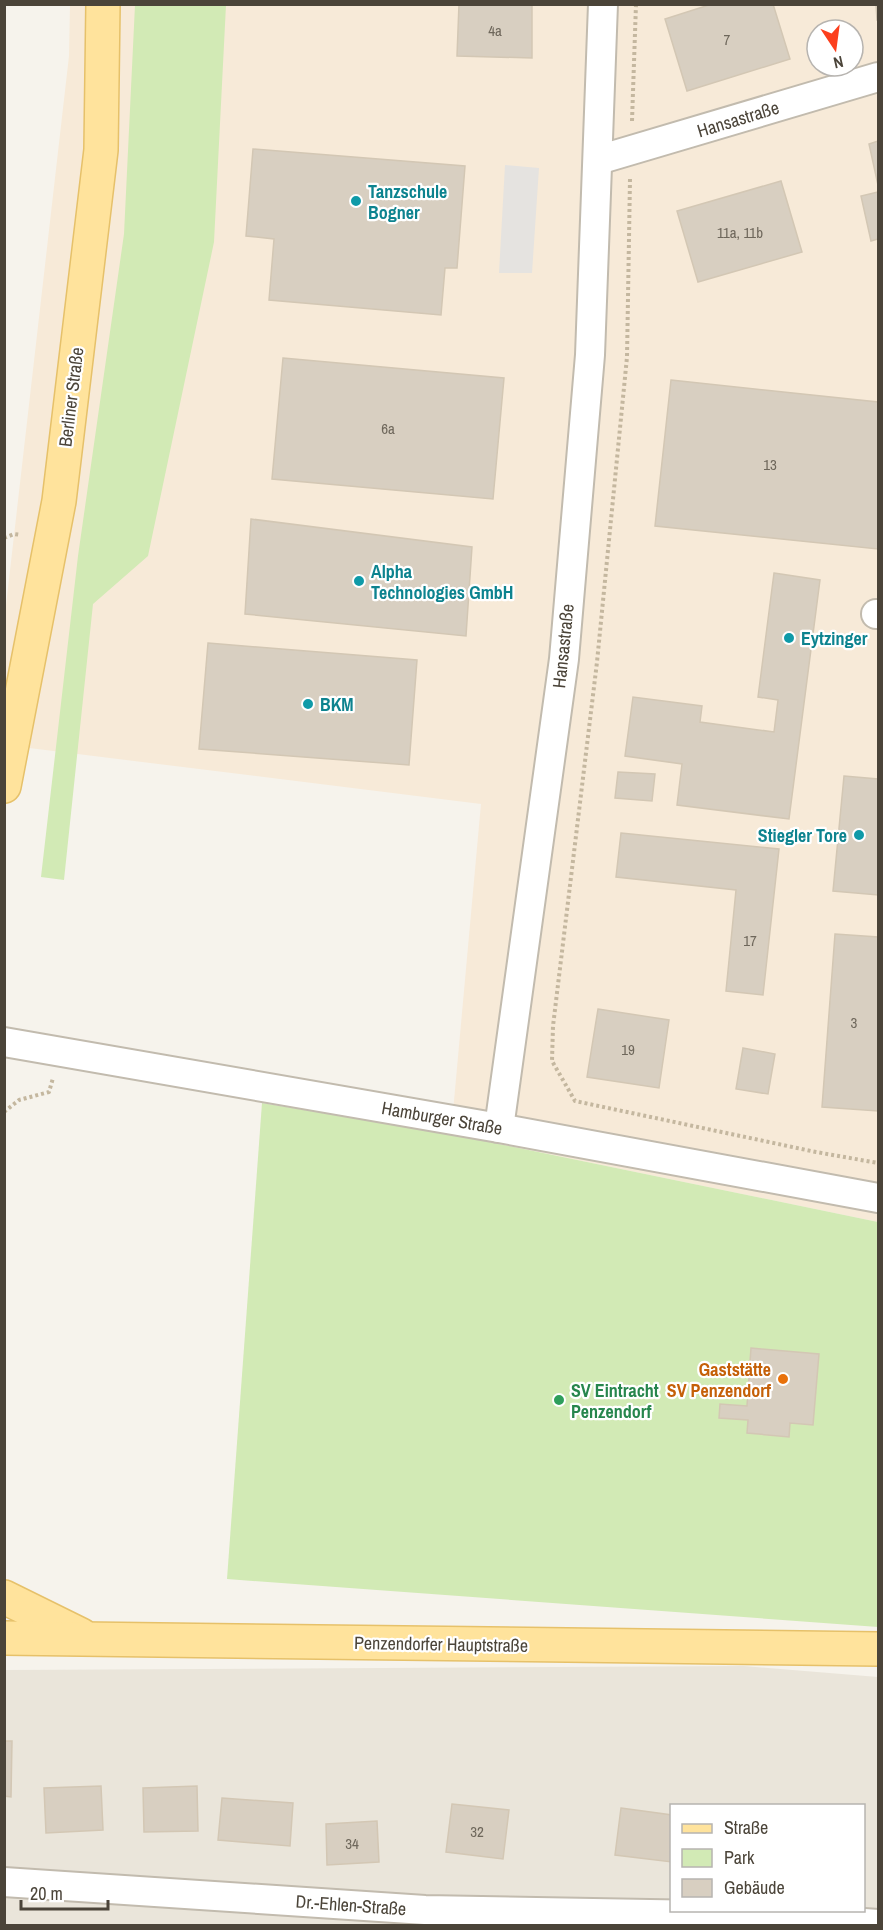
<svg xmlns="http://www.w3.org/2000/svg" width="883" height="1930" viewBox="0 0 883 1930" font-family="'Archivo Narrow',sans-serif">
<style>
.residential{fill:#eae5da;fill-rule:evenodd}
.commercial{fill:#f7ead8;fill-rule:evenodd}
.green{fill:#d2eab5}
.parking{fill:#e5e3e0}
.building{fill:#d8cfc1;stroke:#d3c7b4;stroke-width:1.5}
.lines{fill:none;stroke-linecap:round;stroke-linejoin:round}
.minor-casing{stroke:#c2bbae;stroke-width:32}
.major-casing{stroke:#e6c16a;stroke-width:36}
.path{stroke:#c4b79f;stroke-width:4;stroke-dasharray:3 3;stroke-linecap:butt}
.minor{stroke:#fff;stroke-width:28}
.major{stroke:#ffe39c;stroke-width:33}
.culture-dot{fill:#0f9aa8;stroke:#fff;stroke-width:2}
.food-dot{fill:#e8710a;stroke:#fff;stroke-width:2}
.leisure-dot{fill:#2e9e5b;stroke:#fff;stroke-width:2}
.labels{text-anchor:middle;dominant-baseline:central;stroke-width:4.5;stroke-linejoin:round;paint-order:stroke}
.number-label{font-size:15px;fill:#6e675b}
.street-label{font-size:18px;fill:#4b4439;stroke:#fff}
.culture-label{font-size:18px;font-weight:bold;fill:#0d838f;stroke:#fff;text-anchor:start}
.food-label{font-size:18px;font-weight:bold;fill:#c56008;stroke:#fff;text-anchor:end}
.leisure-label{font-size:18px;font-weight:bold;fill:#27864d;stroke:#fff;text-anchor:start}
</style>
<rect width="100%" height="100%" fill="#f6f3ec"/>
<!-- residential -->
<path class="residential" d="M744,1666L878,1677V1925H5L4,1670ZM672,1806H864V1910H672Z"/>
<!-- commercial -->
<path class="commercial" d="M70,5H878V1222L451,1134L481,804L5,745V614L69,56ZM817,30H853V66H817Z"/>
<!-- green -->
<g class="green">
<path d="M135,5H226L214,242L148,556L93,604L64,880L41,877L78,556L124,234Z"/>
<path d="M262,1103L451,1134L878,1222V1627L227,1579Z"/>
</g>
<!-- parking -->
<path class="parking" d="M505,165L539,168L532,273H499Z"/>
<!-- building -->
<g class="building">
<path d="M459,4H532V58L457,56Z"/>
<path d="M712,4H773L790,59L687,91L665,19Z"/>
<path d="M876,4H878V20H877Z"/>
<path d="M878,141V185L869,144Z"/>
<path d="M253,149L465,166L457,268H445L441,315L269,300L274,239L246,236Z"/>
<path d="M781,181L802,252L698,282L677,211Z"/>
<path d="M878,192V239L871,241L861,196Z"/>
<path d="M283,358L504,378L493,499L272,479Z"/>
<path d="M671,380L878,402V549L655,526Z"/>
<path d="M251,519L472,547L466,636L245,614Z"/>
<path d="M774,573L820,580L789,819L677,805L682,764L625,756L633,697L702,706L700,722L774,732L778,700L758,697Z"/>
<path d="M208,643L417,660L409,765L199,749Z"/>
<path d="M618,772L655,774L652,801L615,798Z"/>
<path d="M844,776L878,779V895L833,891Z"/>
<path d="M621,833L779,849L763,995L726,991L736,890L616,877Z"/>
<path d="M835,934L878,937V1111L822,1107Z"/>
<path d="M598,1009L669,1020L659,1088L587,1077Z"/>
<path d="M743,1048L775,1054L768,1094L736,1089Z"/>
<path d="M751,1348L819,1354L813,1425L790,1423L789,1437L747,1433L748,1420L719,1418L720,1404L747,1406Z"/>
<path d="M4,1741H12L11,1797L4,1796Z"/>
<path d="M101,1786L103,1830L46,1833L44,1788Z"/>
<path d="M197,1786L198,1831L144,1832L143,1788Z"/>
<path d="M222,1798L293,1803L290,1846L218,1840Z"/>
<path d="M452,1804L509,1810L503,1859L446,1852Z"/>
<path d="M621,1808L672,1815V1862L615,1855Z"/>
<path d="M377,1821L379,1862L327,1865L326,1824Z"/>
</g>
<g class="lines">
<defs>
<g id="minor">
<path d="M598,160L878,77"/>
<path d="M876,614H878"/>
<path d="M4,1042L499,1128L878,1198"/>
<path d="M499,1128L564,659L590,355L603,4"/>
<path d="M4,1882L425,1910L766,1916L878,1924"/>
</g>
<g id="major">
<path d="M4,786L59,501L101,150L103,4"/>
<path d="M4,1597L81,1635"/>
<path d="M4,1638L878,1649"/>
</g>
</defs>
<!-- minor casing -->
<use href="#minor" class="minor-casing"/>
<!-- major casing -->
<use href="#major" class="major-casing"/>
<!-- path -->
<g class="path">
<path d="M632,121L636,4"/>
<path d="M630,179L627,357L597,662L553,1026L552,1061L575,1101L816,1152L878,1163"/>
<path d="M4,538L14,534L21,535"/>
<path d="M4,1112L19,1100L49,1092L53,1078"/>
</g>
<!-- minor -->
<use href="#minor" class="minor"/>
<!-- major -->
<use href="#major" class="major"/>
</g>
<!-- markers -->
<g class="culture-dot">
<circle cx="356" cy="201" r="6"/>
<circle cx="359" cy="581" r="6"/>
<circle cx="789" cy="638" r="6"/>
<circle cx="308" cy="704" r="6"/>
<circle cx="859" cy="835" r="6"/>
</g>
<circle class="food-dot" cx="783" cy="1379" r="6"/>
<circle class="leisure-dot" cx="559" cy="1400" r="6"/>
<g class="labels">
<!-- number labels -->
<g class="number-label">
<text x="495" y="30">4a</text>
<text x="727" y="39">7</text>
<text x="740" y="232">11a, 11b</text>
<text x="388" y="428">6a</text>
<text x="770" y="464">13</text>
<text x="750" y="940">17</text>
<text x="854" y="1022">3</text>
<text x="628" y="1049">19</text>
<text x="477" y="1831">32</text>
<text x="352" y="1843">34</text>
</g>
<!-- street labels -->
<g class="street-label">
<text transform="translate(738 119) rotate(-17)">Hansastraße</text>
<text transform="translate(71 397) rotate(-83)">Berliner Straße</text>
<text transform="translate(563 646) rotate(-84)">Hansastraße</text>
<text transform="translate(442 1118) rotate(10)">Hamburger Straße</text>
<text transform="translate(441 1644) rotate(1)">Penzendorfer Hauptstraße</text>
<text transform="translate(351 1905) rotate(4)">Dr.-Ehlen-Straße</text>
</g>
<!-- culture labels -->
<g class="culture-label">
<text x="368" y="191">Tanzschule<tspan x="368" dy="21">Bogner</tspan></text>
<text x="371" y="571">Alpha<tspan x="371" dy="21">Technologies GmbH</tspan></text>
<text x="801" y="638">Eytzinger</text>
<text x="320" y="704">BKM</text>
<text x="847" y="835" text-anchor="end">Stiegler Tore</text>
</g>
<!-- food labels -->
<g class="food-label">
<text x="771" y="1369">Gaststätte<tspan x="771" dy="21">SV Penzendorf</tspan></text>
</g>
<!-- leisure labels -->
<g class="leisure-label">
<text x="571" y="1390">SV Eintracht<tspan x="571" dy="21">Penzendorf</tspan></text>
</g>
</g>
<!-- border -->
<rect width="883" height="1930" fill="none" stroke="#4b4439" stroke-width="12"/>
<!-- legend -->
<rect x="670" y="1804" width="195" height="108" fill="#ffffff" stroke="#b7b4b0" stroke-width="1.5"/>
<rect x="682" y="1824" width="30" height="9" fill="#ffe39c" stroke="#b7b4b0" stroke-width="1.5"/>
<text x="724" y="1834" font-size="18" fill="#4b4439">Straße</text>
<rect x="682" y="1849" width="30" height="18" fill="#d2eab5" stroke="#b7b4b0" stroke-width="1.5"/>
<text x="724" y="1864" font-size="18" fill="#4b4439">Park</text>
<rect x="682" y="1879" width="30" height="18" fill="#d8cfc1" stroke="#b7b4b0" stroke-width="1.5"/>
<text x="724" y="1894" font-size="18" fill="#4b4439">Gebäude</text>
<!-- north arrow -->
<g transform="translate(835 48) rotate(167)"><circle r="28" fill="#ffffff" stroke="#b7b4b0" stroke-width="1.5"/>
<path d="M0-4.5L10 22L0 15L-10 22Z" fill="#fc3f1d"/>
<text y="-9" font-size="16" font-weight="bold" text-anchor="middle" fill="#4b4439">N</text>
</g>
<!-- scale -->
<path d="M21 1900v9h87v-9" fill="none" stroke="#4b4439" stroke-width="3"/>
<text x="30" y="1900" font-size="18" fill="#4b4439" stroke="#ffffff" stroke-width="4.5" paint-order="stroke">20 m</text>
</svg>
